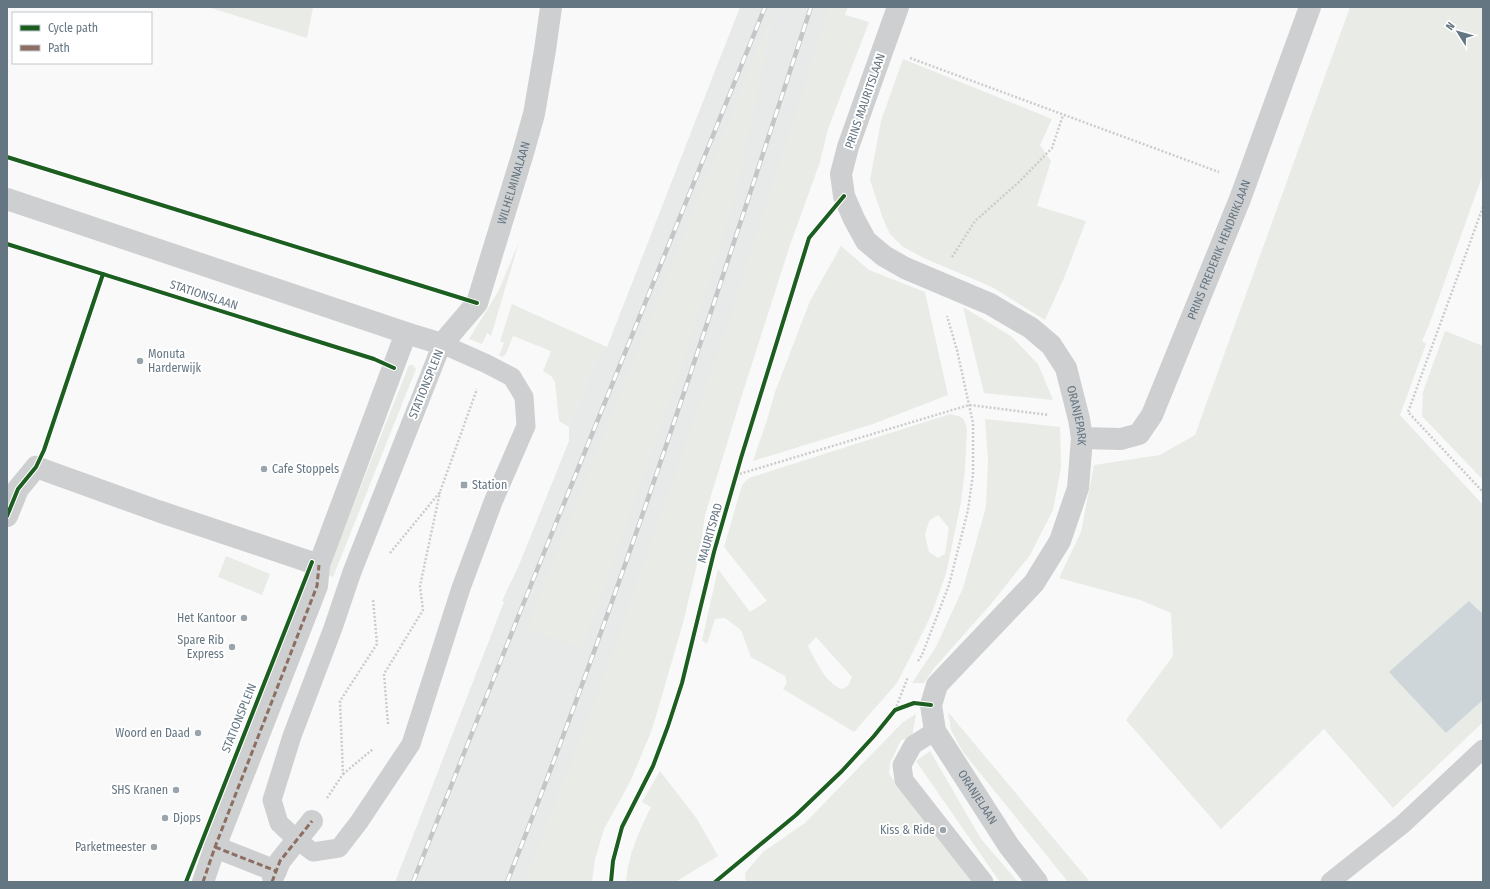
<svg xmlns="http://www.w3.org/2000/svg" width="1490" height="889" viewBox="0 0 1490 889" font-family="'Fira Sans Condensed',sans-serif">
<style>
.built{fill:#e8e9e9}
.green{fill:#e8ebe6;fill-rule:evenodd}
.water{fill:#ced6d9}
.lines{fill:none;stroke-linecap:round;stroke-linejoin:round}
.path{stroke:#cbcccd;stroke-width:2.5;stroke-dasharray:2 2;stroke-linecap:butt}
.lane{stroke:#cecfd0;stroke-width:19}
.street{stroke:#cecfd0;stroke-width:22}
.rail-casing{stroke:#c3c5c6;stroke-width:4.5}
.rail{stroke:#fff;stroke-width:3;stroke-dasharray:9;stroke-linecap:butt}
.quiet{stroke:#8d6e63;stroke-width:3;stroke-dasharray:6 3;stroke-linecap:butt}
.cycleway-casing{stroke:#fff;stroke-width:6}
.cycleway{stroke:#1b5e20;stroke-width:4}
.poi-dot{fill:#99a4ac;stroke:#fff;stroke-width:1.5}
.labels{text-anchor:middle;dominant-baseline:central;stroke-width:4;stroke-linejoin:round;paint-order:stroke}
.street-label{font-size:12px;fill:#657683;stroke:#fff}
.poi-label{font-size:12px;fill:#657683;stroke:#fff;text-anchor:end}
</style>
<rect width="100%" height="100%" fill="#f9f9f9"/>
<!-- built -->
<path class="built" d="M740,7H836L671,499L528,882H395L504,602L502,601L519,565L569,441V427L596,359L607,347Z"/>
<!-- green -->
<g class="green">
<path d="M208,7H313L307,38Z"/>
<path d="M774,7L770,37L733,206L682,366L583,649L526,629Z"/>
<path d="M829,7H848L845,15L869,22L828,129L820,162L790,245L742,395L705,515L699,556L683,623L656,716L651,732L630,782L604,829L595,859L592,882H524L599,689L727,325Z"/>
<path d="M1350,7H1483V174L1429,325L1422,341L1426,344L1400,415L1483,505V614L1474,605L1446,733L1483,700V722L1393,808L1324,729L1221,829L1126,720L1173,656L1171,613L1140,600L1059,578L1081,532L1094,465L1160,455L1195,435Z"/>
<path d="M903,59L1052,119L1040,145L1051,161L1037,206L1086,221L1064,278L1045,320L992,287L926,259L903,247L890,234L883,219L870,180L881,121Z"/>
<path d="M519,242L491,336L487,333L482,344L469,339L498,292Z"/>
<path d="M841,246L869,270L925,292L948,395L873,424L753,461L767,420L775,392L810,301Z"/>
<path d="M512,304L607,347L596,359L569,427L559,421L555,382L551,376L543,371L551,351L513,336L506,354L502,357L499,355L504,343L500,341Z"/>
<path d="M963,307L1011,336L1038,364L1053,400L984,393Z"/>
<path d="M1445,331L1483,346V480L1422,416L1423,392Z"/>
<path d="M409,365H413L416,369L333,577L326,574Z"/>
<path d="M950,414L961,417L964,420L967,429L965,469L961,502L946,574L931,615L923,632L897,683L854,732L783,689L787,683L785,676L751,657L741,630L725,618L715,619L707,644L702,640L718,569L750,612L767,601L724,547L742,485L749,478ZM938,515L949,528L945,554L938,558L929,552L925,535L929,521ZM816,637L852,677L848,686L842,689C825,683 816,661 808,646Z"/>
<path d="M985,419L1060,427L1061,467L1053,510L1030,555L991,604L935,667L924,683H912L936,647L963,588L986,507L988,460Z"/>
<path d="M226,556L270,574L262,595L218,577Z"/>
<path d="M948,712L1090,882H1068L963,752L951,730Z"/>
<path d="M916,714L912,737L901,740L890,763L889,774L973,882H746L745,873L763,852L805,823L903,722Z"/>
<path d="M930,751L981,839L1018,882H1000L916,761Z"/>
<path d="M660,771L697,819L718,856L675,882H626C628,854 639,832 651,807L642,802Z"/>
</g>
<!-- water -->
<path class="water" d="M1469,601L1483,614V700L1446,733L1389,672Z"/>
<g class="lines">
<!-- path -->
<g class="path">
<path d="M910,58L1219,172"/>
<path d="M1483,207L1408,412L1483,492"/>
<path d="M952,257L975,221L1019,182L1052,148L1063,115"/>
<path d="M736,475L969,405L1049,415"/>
<path d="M390,553L440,492L477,389"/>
<path d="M918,661L922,655L949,585L968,510L973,474V423L957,350L947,316"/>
<path d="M895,710L908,677"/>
<path d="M388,724L384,674L423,610L420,586L440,492"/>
<path d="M343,774L373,749"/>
<path d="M327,798L343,774L340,701L377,644L373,599"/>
</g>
<!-- lane -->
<g class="lane">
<path d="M442,344L487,364L512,377L524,397L526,426L493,502L461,588L411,744L359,822L339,848L313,852L297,840L279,823L272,800L292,736L333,628L352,572Z"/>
<path d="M935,731L913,745L902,765L904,780L984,882"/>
<path d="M1330,882L1403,824L1483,749"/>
</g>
<!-- street -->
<g class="street">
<path id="s1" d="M898,7L848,147L841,174L844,196L854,219L866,241L884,256L905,268L990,304L1031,328L1051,345L1066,368L1079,419L1082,438L1078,488L1060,541L1034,583L937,685L931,705L935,731L1009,846L1037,882"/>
<path id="s2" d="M7,199L406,333L442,344L477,303L523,153L534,114L545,50L551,7"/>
<path id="s3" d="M1082,438L1121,439L1139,434L1152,415L1240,199L1310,7"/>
<path d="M7,516L18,489L36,467L158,511L319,565"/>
<path d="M215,847L276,871"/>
<path d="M273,877L280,861L312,821"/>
<path d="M203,882L215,847L317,586L319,565L406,333"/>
</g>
<defs>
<g id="rail">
<path d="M413,882L520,612L765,7"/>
<path d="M507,882C621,595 715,300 811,7"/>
</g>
</defs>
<!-- rail casing -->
<use href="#rail" class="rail-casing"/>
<!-- rail -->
<use href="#rail" class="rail"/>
<!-- quiet -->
<g class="quiet">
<path d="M215,847L276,871"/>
<path d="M203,882L215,847L317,586L319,565"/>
<path d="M272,882L280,861L312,821"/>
</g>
<defs>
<g id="cycleway">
<path d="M7,157L477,303"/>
<path d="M7,244L374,359L394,368"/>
<path d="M7,516L18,489L36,467L44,450L103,274"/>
<path d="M186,882L312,562"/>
<path d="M611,882L613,861L622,827L653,766L668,726L682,683L714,552L741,458L809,238L844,196"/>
<path d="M715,882L796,815L842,771L874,736L895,710L914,703L931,705"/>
</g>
</defs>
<!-- cycleway casing -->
<use href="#cycleway" class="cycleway-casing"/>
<!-- cycleway -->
<use href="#cycleway" class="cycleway"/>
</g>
<!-- markers -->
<g class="poi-dot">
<circle cx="140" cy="361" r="4"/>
<circle cx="264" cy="469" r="4"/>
<rect x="460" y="481" width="8" height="8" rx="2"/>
<circle cx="244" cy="618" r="4"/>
<circle cx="232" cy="647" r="4"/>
<circle cx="198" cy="733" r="4"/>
<circle cx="176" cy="790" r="4"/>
<circle cx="165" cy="818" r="4"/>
<circle cx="943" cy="830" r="4"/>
<circle cx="154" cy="847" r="4"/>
</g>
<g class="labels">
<!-- street labels -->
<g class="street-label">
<text transform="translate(865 101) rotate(-71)">PRINS MAURITSLAAN</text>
<text stroke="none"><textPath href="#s2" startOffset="638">WILHELMINALAAN</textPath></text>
<text stroke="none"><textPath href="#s3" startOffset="259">PRINS FREDERIK HENDRIKLAAN</textPath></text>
<text transform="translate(204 295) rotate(18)">STATIONSLAAN</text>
<text transform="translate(426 384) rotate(-68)">STATIONSPLEIN</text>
<text stroke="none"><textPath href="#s1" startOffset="539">ORANJEPARK</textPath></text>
<text transform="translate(710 533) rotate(-74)">MAURITSPAD</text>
<text transform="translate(239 718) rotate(-68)">STATIONSPLEIN</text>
<text stroke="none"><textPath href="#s1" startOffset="984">ORANJELAAN</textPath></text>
</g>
<!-- poi labels -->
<g class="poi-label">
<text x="148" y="354" text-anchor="start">Monuta<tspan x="148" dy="14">Harderwijk</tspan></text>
<text x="272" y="469" text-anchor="start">Cafe Stoppels</text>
<text x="472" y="485" text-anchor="start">Station</text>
<text x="236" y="618">Het Kantoor</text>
<text x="224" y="640">Spare Rib<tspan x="224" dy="14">Express</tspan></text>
<text x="190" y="733">Woord en Daad</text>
<text x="168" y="790">SHS Kranen</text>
<text x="173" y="818" text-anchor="start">Djops</text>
<text x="935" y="830">Kiss &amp; Ride</text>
<text x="146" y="847">Parketmeester</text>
</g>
</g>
<!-- border -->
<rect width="1490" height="889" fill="none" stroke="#657683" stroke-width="16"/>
<!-- legend -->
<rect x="12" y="12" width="140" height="52" fill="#ffffff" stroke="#c1c8cd"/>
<rect x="20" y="25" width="20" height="6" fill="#1b5e20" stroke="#c1c8cd"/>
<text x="48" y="32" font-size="12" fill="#657683">Cycle path</text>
<rect x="20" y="45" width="20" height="6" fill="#8d6e63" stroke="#c1c8cd"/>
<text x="48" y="52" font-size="12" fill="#657683">Path</text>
<!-- north arrow -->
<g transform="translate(1458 32) rotate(307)" stroke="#ffffff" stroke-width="3" paint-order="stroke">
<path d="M0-3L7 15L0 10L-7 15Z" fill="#657683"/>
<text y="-6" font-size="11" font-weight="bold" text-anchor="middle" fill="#657683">N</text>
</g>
</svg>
